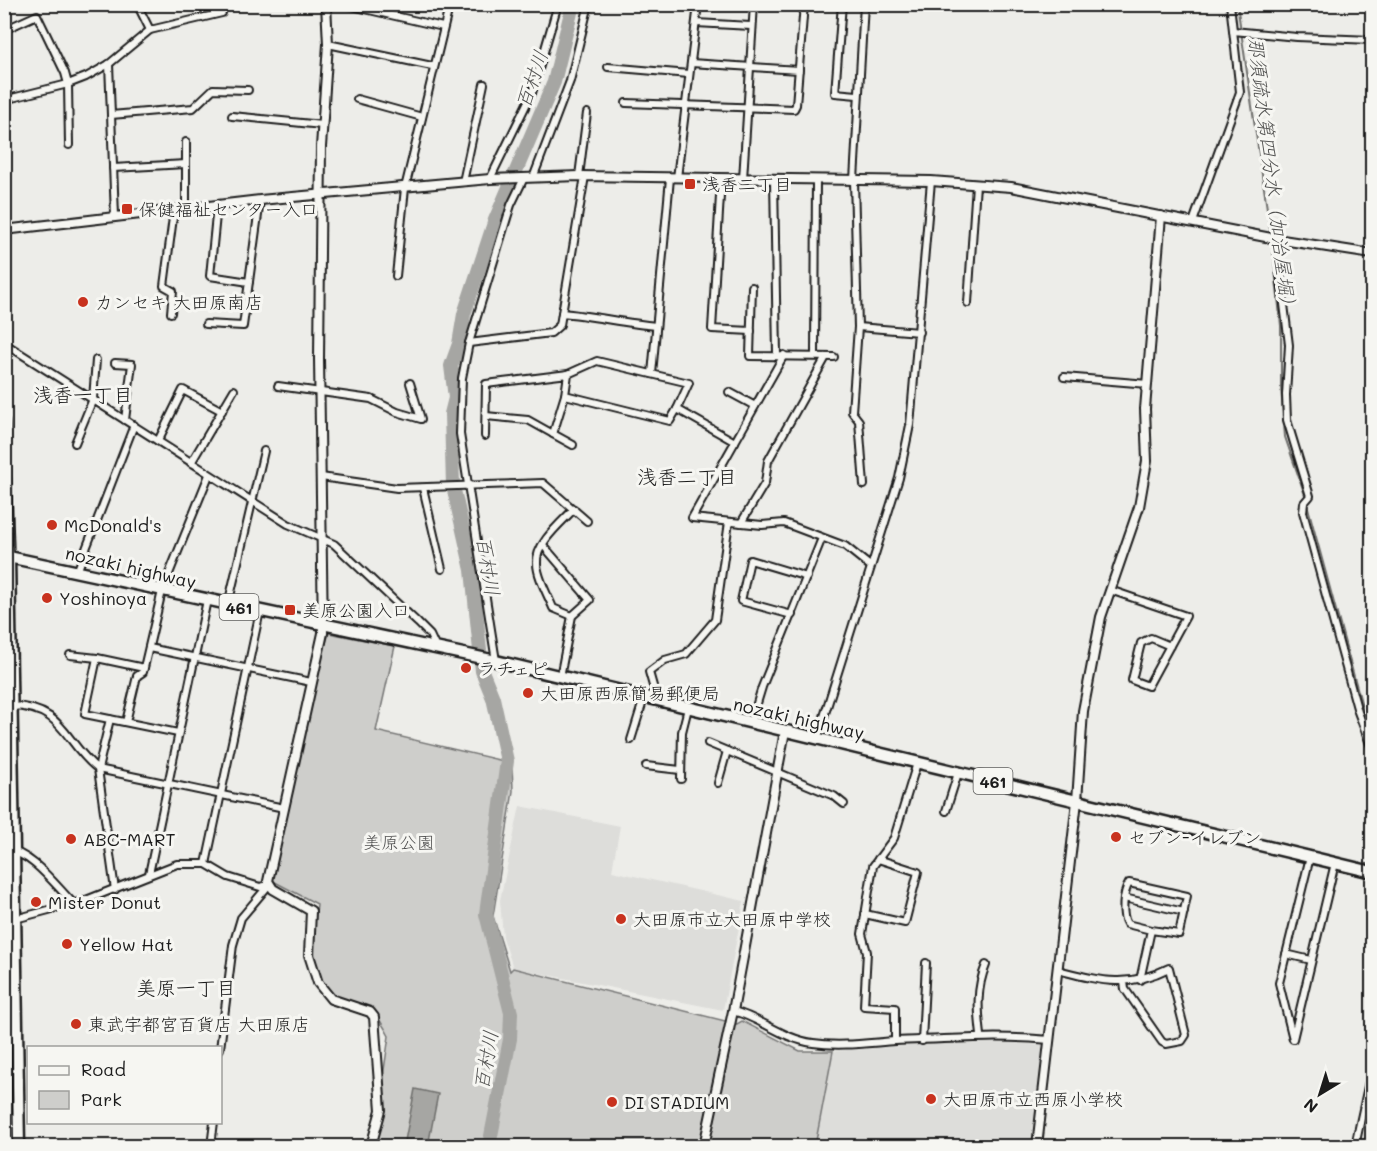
<svg xmlns="http://www.w3.org/2000/svg" width="1377" height="1151" viewBox="0 0 1377 1151" font-family="Mali,'Klee One',sans-serif">
<style>
.built{fill:#ddddda}
.green{fill:#cececb;stroke:#757574;stroke-width:1.5}
.water{fill:#a6a6a3;stroke:#6f6f6d;stroke-width:1.5}
.lines{fill:none;stroke-linecap:round;stroke-linejoin:round}
.stream{stroke:#6f6f6d;stroke-width:2}
.river{stroke:#a6a6a3;stroke-width:14}
.minor-casing{stroke:#1c1c1c;stroke-width:10}
.tertiary-casing{stroke:#1c1c1c;stroke-width:12}
.trunk-casing{stroke:#1c1c1c;stroke-width:15}
.minor{stroke:#f6f6f2;stroke-width:6}
.tertiary{stroke:#f6f6f2;stroke-width:8}
.trunk{stroke:#f6f6f2;stroke-width:10}
.poi-dot{fill:#c8321e;stroke:#f6f6f2;stroke-width:2}
.labels{text-anchor:middle;dominant-baseline:central;stroke-width:6;stroke-linejoin:round;paint-order:stroke}
.shield{fill:#f6f6f2;stroke:#5d5d5c;stroke-width:1.5}
.shield-label{font-size:16px;font-weight:bold;fill:#1c1c1c}
.poi-label{font-size:18px;fill:#1c1c1c;stroke:#f6f6f2;text-anchor:start}
.street-label{font-size:18px;fill:#1c1c1c;stroke:#f6f6f2}
.park-label{font-size:18px;fill:#515151;stroke:#f6f6f2}
.water-label{font-size:20px;font-style:italic;fill:#535352;stroke:#f6f6f2}
.neighbourhood-label{font-size:20px;fill:#1c1c1c;stroke:#f6f6f2}
</style>
<rect width="100%" height="100%" fill="#edede9"/>
<filter id="ink" filterUnits="userSpaceOnUse"><feTurbulence type="fractalNoise" baseFrequency=".0167" numOctaves="2"/><feDisplacementMap in="SourceGraphic" scale="12" xChannelSelector="R" yChannelSelector="G"/><feConvolveMatrix kernelMatrix="1 2 1 2 8 2 1 2 1" color-interpolation-filters="sRGB"/></filter>
<g filter="url(#ink)">
<!-- built -->
<g class="built">
<path d="M520,806L620,826L612,871L744,901L723,1010L513,968L503,937L500,900Z"/>
<path d="M983,1041L1043,1045L1032,1146H815L833,1051Z"/>
</g>
<!-- green -->
<path class="green" d="M329,633L395,646L376,731L512,763L513,791L493,916L510,971L513,968L737,1024L742,1021L800,1051H833L815,1146H375L384,1104L383,1077L389,1036C371,1002 370,1013 340,998C306,981 314,935 317,904L273,881V876L319,666Z"/>
<!-- water -->
<path class="water" d="M415,1089L438,1094L428,1146H404Z"/>
<g class="lines">
<!-- stream -->
<g class="stream">
<path d="M1237,4L1271,236"/>
<path d="M1272,241L1281,326V387L1285,437L1306,498"/>
<path d="M1307,504L1365,717L1372,735"/>
</g>
<!-- river -->
<path class="river" d="M489,1146L510,1039L511,1013L486,914L507,761L493,698L482,671L472,570L453,486L451,414L455,398L451,366L459,344L464,314L495,220L554,82L573,4"/>
<defs>
<g id="minor">
<path d="M137,4L150,30"/>
<path d="M343,4L443,27"/>
<path d="M842,4L835,93L857,95"/>
<path d="M696,23L751,26"/>
<path d="M4,30L37,15L65,73L68,84L69,145"/>
<path d="M1233,31L1297,37L1372,40"/>
<path d="M328,44L432,66"/>
<path d="M691,63L799,70"/>
<path d="M109,64L115,216"/>
<path d="M608,67L689,74"/>
<path d="M357,99L422,117"/>
<path d="M4,100L68,84L86,77L109,64L150,30L222,13"/>
<path d="M626,103L794,109L796,105L804,4"/>
<path d="M111,115L193,108L213,89L248,90"/>
<path d="M232,116L322,125"/>
<path d="M186,142V208"/>
<path d="M113,168L186,164"/>
<path d="M579,176L587,113"/>
<path d="M533,178L570,81L589,4"/>
<path d="M677,178L698,4"/>
<path d="M490,179L532,93L558,4"/>
<path d="M721,179L712,329L751,331"/>
<path d="M743,179L754,4"/>
<path d="M774,179L777,355"/>
<path d="M463,182L484,84"/>
<path d="M217,205L210,276L249,282"/>
<path d="M1193,222L1240,92L1230,4"/>
<path d="M1276,239L1289,345L1286,395L1287,420L1310,496L1304,503L1303,512L1358,712L1372,749"/>
<path d="M396,276L405,188L449,7"/>
<path d="M752,287L750,356L834,357"/>
<path d="M968,303L976,184"/>
<path d="M171,313L173,291L164,286L174,210"/>
<path d="M562,313C594,316 624,323 656,326"/>
<path d="M206,324L243,326L260,200"/>
<path d="M858,327L919,332"/>
<path d="M4,343L288,524L334,544L418,623L430,635L436,648"/>
<path d="M469,343L551,333L560,325L585,176"/>
<path d="M784,355L692,518L762,525L784,523L845,546L870,566"/>
<path d="M815,356L816,180"/>
<path d="M115,363L132,364L125,420"/>
<path d="M568,374L597,361L689,383L677,409"/>
<path d="M652,374L670,178"/>
<path d="M1064,377L1148,384"/>
<path d="M278,386L371,399L397,412L421,419L410,383"/>
<path d="M729,392L755,406"/>
<path d="M486,416L528,420L553,434L565,395"/>
<path d="M553,434L573,445"/>
<path d="M485,436L486,384L568,374L565,395L670,421L677,409L735,442"/>
<path d="M158,441L183,390L222,411"/>
<path d="M75,443L93,399L96,360"/>
<path d="M191,463L234,390"/>
<path d="M321,477L397,488L543,483L587,521"/>
<path d="M864,485L859,421L852,412L858,327L854,180L864,4"/>
<path d="M423,488L442,569"/>
<path d="M741,523L765,483L768,461L826,357"/>
<path d="M543,545L590,600L572,616L560,677"/>
<path d="M77,572L134,425"/>
<path d="M1110,590L1186,616L1148,686L1132,680L1141,643L1151,638L1170,646"/>
<path d="M228,605L264,451"/>
<path d="M792,615L741,601L750,560L807,577"/>
<path d="M572,616L553,608C548,595 537,577 537,563C535,544 562,522 574,509"/>
<path d="M149,648L311,682"/>
<path d="M70,655L97,658L144,668"/>
<path d="M97,658L85,714L178,733"/>
<path d="M496,661L460,434L462,378L469,343L511,205L524,178"/>
<path d="M657,700L649,672L665,660L686,654L715,620L729,522"/>
<path d="M11,706C65,707 64,743 98,769L284,808"/>
<path d="M110,719L98,769L115,890"/>
<path d="M126,722L137,676L143,672L162,591L209,475"/>
<path d="M751,723L762,687L822,538"/>
<path d="M817,739L899,478L910,425L931,181"/>
<path d="M631,740L644,698"/>
<path d="M708,743L834,796L844,804"/>
<path d="M646,766L680,770"/>
<path d="M681,779L682,732L688,708"/>
<path d="M718,783L727,751"/>
<path d="M946,811L958,773"/>
<path d="M4,849C32,852 55,885 73,903"/>
<path d="M1310,857L1279,983L1293,1039L1335,863"/>
<path d="M206,864L260,611"/>
<path d="M149,874L207,600"/>
<path d="M1124,898L1184,912"/>
<path d="M865,914L905,923L918,872L878,859"/>
<path d="M4,922L86,900L177,864H206L228,877L260,887L269,885"/>
<path d="M1286,954L1311,960"/>
<path d="M1058,970C1101,981 1127,989 1169,968L1186,1035L1182,1041L1166,1044L1162,1042L1125,989L1124,982"/>
<path d="M1140,980L1151,930L1179,934L1187,896L1129,883C1123,893 1121,914 1127,924L1151,930"/>
<path d="M733,1011C761,1018 783,1039 813,1043C840,1047 867,1043 895,1041C947,1039 998,1035 1050,1040"/>
<path d="M981,1035C978,1010 976,989 986,965"/>
<path d="M895,1041V1008L864,1006L867,952L862,934L873,866L894,838L917,763"/>
<path d="M922,1041L926,963"/>
<path d="M220,1049L233,945L241,918L268,886"/>
<path d="M211,1146L214,1122"/>
<path d="M1355,1146L1372,1068"/>
</g>
<g id="tertiary">
<path d="M326,4L328,44L321,147L319,359L323,633L268,881L273,889L311,911L309,955L318,983L331,999L370,1012L374,1017L381,1110L371,1146"/>
<path d="M4,230L260,200L490,179L579,176L931,181L1011,187L1276,239L1372,254"/>
<path d="M4,421L9,557"/>
<path d="M704,1146L733,1011L785,731"/>
<path d="M1037,1146L1077,801L1083,711L1101,617L1139,507L1147,461L1145,409L1161,216"/>
</g>
<g id="trunk">
<path d="M4,556L496,661L1372,872"/>
<path d="M9,557L19,1146"/>
<path d="M4,1054L7,1146"/>
</g>
</defs>
<!-- minor casing -->
<use href="#minor" class="minor-casing"/>
<!-- tertiary casing -->
<use href="#tertiary" class="tertiary-casing"/>
<!-- trunk casing -->
<use href="#trunk" class="trunk-casing"/>
<!-- minor -->
<use href="#minor" class="minor"/>
<!-- tertiary -->
<use href="#tertiary" class="tertiary"/>
<!-- trunk -->
<use href="#trunk" class="trunk"/>
</g>
</g>
<!-- markers -->
<g class="poi-dot">
<rect x="684" y="178" width="12" height="12" rx="3"/>
<rect x="121" y="203" width="12" height="12" rx="3"/>
<circle cx="83" cy="302" r="6"/>
<circle cx="52" cy="525" r="6"/>
<circle cx="47" cy="598" r="6"/>
<rect x="284" y="604" width="12" height="12" rx="3"/>
<circle cx="466" cy="668" r="6"/>
<circle cx="528" cy="693" r="6"/>
<circle cx="1116" cy="837" r="6"/>
<circle cx="71" cy="839" r="6"/>
<circle cx="36" cy="902" r="6"/>
<circle cx="621" cy="919" r="6"/>
<circle cx="67" cy="944" r="6"/>
<circle cx="76" cy="1024" r="6"/>
<circle cx="931" cy="1099" r="6"/>
<circle cx="612" cy="1102" r="6"/>
</g>
<g class="labels">
<!-- shield labels -->
<g class="shield">
<rect x="219.5" y="594" width="39" height="26" rx="4.5"/>
<rect x="973.5" y="768" width="39" height="26" rx="4.5"/>
</g>
<g class="shield-label">
<text x="239" y="607">461</text>
<text x="993" y="781">461</text>
</g>
<!-- poi labels -->
<g class="poi-label">
<text x="702" y="184">浅香二丁目</text>
<text x="139" y="209">保健福祉センター入口</text>
<text x="95" y="302">カンセキ 大田原南店</text>
<text x="64" y="525">McDonald's</text>
<text x="59" y="598">Yoshinoya</text>
<text x="302" y="610">美原公園入口</text>
<text x="478" y="668">ラチェピ</text>
<text x="540" y="693">大田原西原簡易郵便局</text>
<text x="1128" y="837">セブン-イレブン</text>
<text x="83" y="839">ABC-MART</text>
<text x="48" y="902">Mister Donut</text>
<text x="633" y="919">大田原市立大田原中学校</text>
<text x="79" y="944">Yellow Hat</text>
<text x="88" y="1024">東武宇都宮百貨店 大田原店</text>
<text x="943" y="1099">大田原市立西原小学校</text>
<text x="624" y="1102">DI STADIUM</text>
</g>
<!-- street labels -->
<g class="street-label">
<text transform="translate(131 567) rotate(13)">nozaki highway</text>
<text transform="translate(799 718) rotate(13)">nozaki highway</text>
</g>
<!-- park labels -->
<g class="park-label">
<text x="399" y="842">美原公園</text>
</g>
<!-- water labels -->
<g class="water-label">
<text transform="translate(531 79) rotate(-71)">百村川</text>
<text transform="translate(1273 176) rotate(83)">那須疏水第四分水（加治屋堀）</text>
<text transform="translate(489 566) rotate(81)">百村川</text>
<text transform="translate(485 1060) rotate(-80)">百村川</text>
</g>
<!-- neighbourhood labels -->
<g class="neighbourhood-label">
<text x="83" y="394">浅香一丁目</text>
<text x="687" y="476">浅香二丁目</text>
<text x="186" y="987">美原一丁目</text>
</g>
</g>
<!-- margin -->
<rect width="1377" height="1151" fill="none" stroke="#f6f6f2" stroke-width="24"/>
<rect x="12" y="12" width="1353" height="1127" fill="none" stroke="#1c1c1c" stroke-width="2" filter="url(#ink)"/>
<!-- legend -->
<rect x="27" y="1046" width="195" height="78" fill="#f6f6f2" stroke="#9f9f9c" stroke-width="1.5"/>
<rect x="39" y="1066" width="30" height="9" fill="#f6f6f2" stroke="#9f9f9c" stroke-width="1.5"/>
<text x="81" y="1076" font-size="18" fill="#1c1c1c">Road</text>
<rect x="39" y="1091" width="30" height="18" fill="#cececb" stroke="#9f9f9c" stroke-width="1.5"/>
<text x="81" y="1106" font-size="18" fill="#1c1c1c">Park</text>
<!-- north arrow -->
<g transform="translate(1320 1094) rotate(218)" stroke="#f6f6f2" stroke-width="4.5" paint-order="stroke">
<path d="M0-4.5L10 22L0 15L-10 22Z" fill="#1c1c1c"/>
<text y="-9" font-size="16" font-weight="bold" text-anchor="middle" fill="#1c1c1c">N</text>
</g>
</svg>
